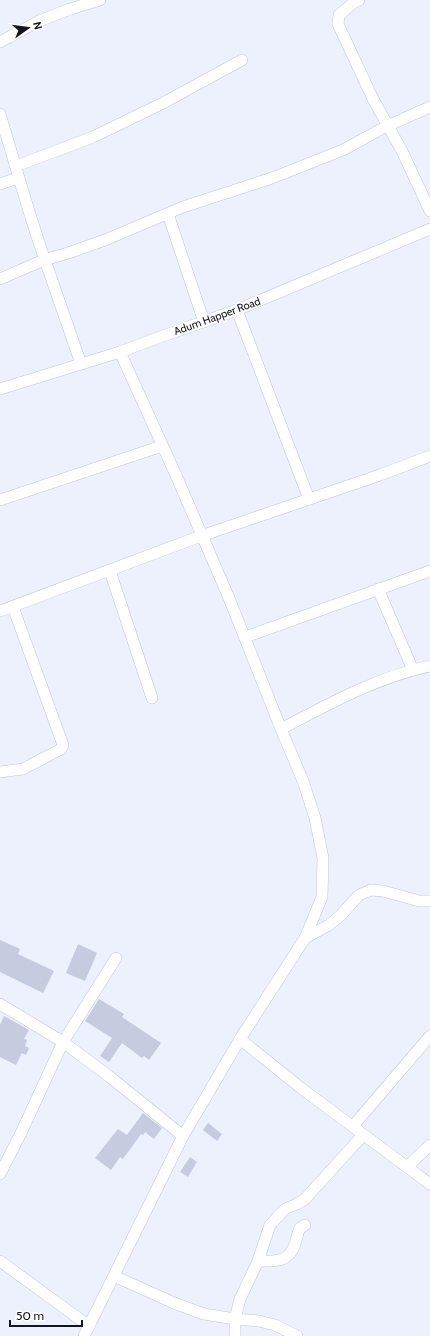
<svg xmlns="http://www.w3.org/2000/svg" width="430" height="1336" viewBox="0 0 430 1336" font-family="Cabin,sans-serif">
<style>
.building{fill:#c6cbdf}
.lines{fill:none;stroke-linecap:round;stroke-linejoin:round}
.minor-casing{stroke:#c1c6da;stroke-width:12}
.minor{stroke:#fff;stroke-width:11}
.labels{text-anchor:middle;dominant-baseline:central;stroke-width:3.5;stroke-linejoin:round;paint-order:stroke}
.street-label{font-size:11px;fill:#14161d;stroke:#fefefe}
</style>
<rect width="100%" height="100%" fill="#edf1fd"/>
<!-- building -->
<g class="building">
<path d="M0,940L20,949L18,954L54,971L43,993L0,972Z"/>
<path d="M78,944L97,953L85,981L66,973Z"/>
<path d="M99,999L124,1014L122,1017L161,1043L149,1060L144,1056L142,1058L122,1043L109,1062L100,1056L112,1038L85,1021Z"/>
<path d="M4,1016L29,1030L24,1039L27,1040L25,1046L29,1048L26,1055L22,1053L16,1065L0,1057V1025Z"/>
<path d="M143,1113L162,1128L154,1139L145,1132L143,1135L141,1134L123,1159L120,1157L111,1170L95,1158L118,1129L127,1135Z"/>
<path d="M208,1123L222,1134L217,1141L203,1130Z"/>
<path d="M190,1157L197,1162L188,1177L180,1172Z"/>
</g>
<g class="lines">
<defs>
<g id="minor">
<path d="M359,0L353,3L339,15L338,24L373,99L402,151L430,211"/>
<path d="M0,42L39,21L70,9L100,0"/>
<path d="M0,114C15,163 28,212 45,260C57,295 69,329 81,364"/>
<path d="M16,166L93,137L163,103L242,60"/>
<path d="M0,184L18,178"/>
<path d="M168,214L204,322"/>
<path d="M0,279L44,260L68,253L105,240L183,207L272,178L343,150L387,126L430,107"/>
<path d="M237,310L309,499"/>
<path d="M0,389L120,352L160,337L237,310L430,229"/>
<path d="M0,500L162,446"/>
<path d="M110,571L152,698"/>
<path d="M378,589L413,670"/>
<path d="M0,611L201,536L380,475L430,456"/>
<path d="M245,637L430,571"/>
<path d="M281,729C329,704 377,677 430,666"/>
<path d="M0,772L23,769L61,749L63,745L13,607"/>
<path d="M305,938L329,925L341,915L359,895L371,890L383,891L419,901H430"/>
<path d="M0,1004L63,1042L110,1077L183,1136"/>
<path d="M240,1039L301,1088L407,1167L430,1145"/>
<path d="M353,1126L430,1036"/>
<path d="M407,1167L430,1184"/>
<path d="M0,1174L21,1133L63,1042L116,958"/>
<path d="M0,1261L89,1326"/>
<path d="M258,1261C274,1261 289,1263 295,1244C297,1239 297,1233 300,1228L305,1225"/>
<path d="M114,1276L174,1303L204,1314L235,1319V1336"/>
<path d="M84,1336L183,1136L240,1039L305,938L322,897L323,858L315,818L303,781L281,729L229,598L175,473L120,352"/>
<path d="M297,1336L275,1325L259,1321L235,1319L240,1299L258,1261L270,1225L285,1209L297,1204L305,1199L363,1135"/>
</g>
</defs>
<!-- minor casing -->
<use href="#minor" class="minor-casing"/>
<!-- minor -->
<use href="#minor" class="minor"/>
</g>
<g class="labels">
<!-- street labels -->
<g class="street-label">
<text transform="translate(217 316) rotate(-20)">Adum Happer Road</text>
</g>
</g>
<!-- north arrow -->
<g transform="translate(28 28) rotate(76)" stroke="#fefefe" stroke-width="3" paint-order="stroke">
<path d="M0-3L7 15L0 10L-7 15Z" fill="#14161d"/>
<text y="-6" font-size="11" font-weight="bold" text-anchor="middle" fill="#14161d">N</text>
</g>
<!-- scale -->
<path d="M10 1320v6h72v-6" fill="none" stroke="#14161d" stroke-width="2"/>
<text x="16" y="1320" font-size="12" fill="#14161d" stroke="#fefefe" stroke-width="3" paint-order="stroke">50 m</text>
</svg>
